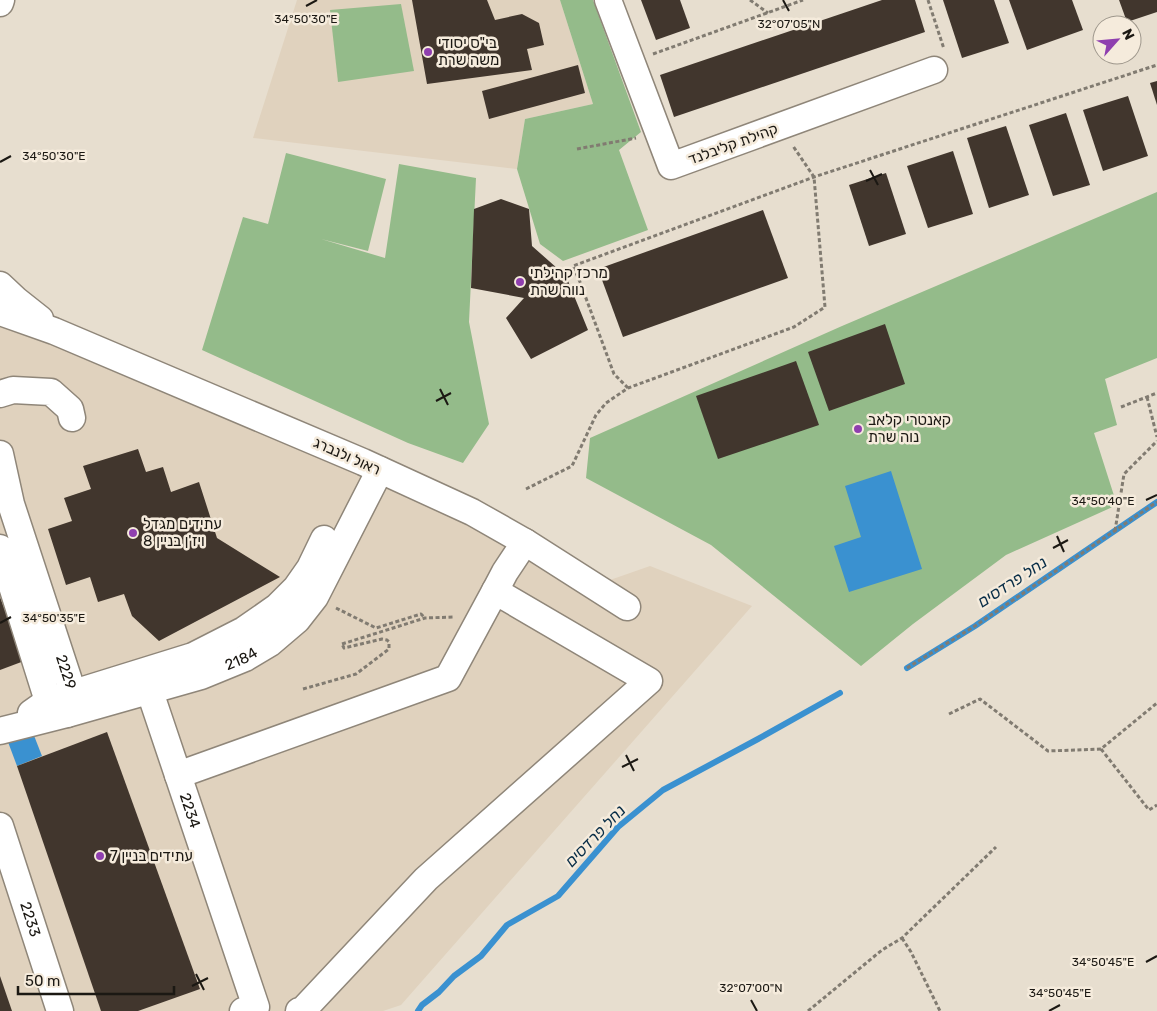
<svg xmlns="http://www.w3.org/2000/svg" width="1157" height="1011" viewBox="0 0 1157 1011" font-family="Rubik,Heebo,sans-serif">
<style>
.built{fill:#e0d2be}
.green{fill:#94bb8a}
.water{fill:#3a91d0}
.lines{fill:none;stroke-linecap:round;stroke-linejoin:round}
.stream{stroke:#3a91d0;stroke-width:6}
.building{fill:#41362d}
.minor-casing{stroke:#8f8679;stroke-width:29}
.path{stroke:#817b71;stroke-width:3;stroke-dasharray:4 2.5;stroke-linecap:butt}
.minor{stroke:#fff;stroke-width:26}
.ticks{fill:none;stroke:#1b1813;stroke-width:2}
.poi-dot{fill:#8f3faf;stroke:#f5ebdc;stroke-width:2}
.labels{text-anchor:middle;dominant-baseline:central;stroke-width:5;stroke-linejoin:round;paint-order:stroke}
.poi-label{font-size:15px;fill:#1b1813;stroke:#f5ebdc;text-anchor:start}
.street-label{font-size:15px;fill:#1b1813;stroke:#f5ebdc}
.water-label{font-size:16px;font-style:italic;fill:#082d47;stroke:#f5ebdc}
.ticks-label{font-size:12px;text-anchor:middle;fill:#1b1813;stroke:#f5ebdc;stroke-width:5;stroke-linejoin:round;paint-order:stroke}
</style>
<rect width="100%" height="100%" fill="#e7decf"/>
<!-- built -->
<g class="built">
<path d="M297,0H560L593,104L525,119L517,169L253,138Z"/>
<path d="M0,314L466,503L610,580L650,566L752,606L401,1005L383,1011H0Z"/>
</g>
<!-- green -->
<g class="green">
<path d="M560,0H593L641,132L619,150L648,230L563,261L540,244L517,169L525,119L593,104Z"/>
<path d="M401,4L414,71L338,82L330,10Z"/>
<path d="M286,153L386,179L368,251L321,239L385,258L399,164L476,178L469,322L489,424L463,463L408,443L202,350L243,217L268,224Z"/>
<path d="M1157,192V358L1105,379L1117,425L1094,433L1117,505L1006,555L913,624L861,666L711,545L586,478L590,438L842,326Z"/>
</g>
<!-- water -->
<g class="water">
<path d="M891,471L922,569L849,592L834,546L861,537L845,486Z"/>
<path d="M33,733L42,756L17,766L8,742Z"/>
</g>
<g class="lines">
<!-- stream -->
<g class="stream">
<path d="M907,668L975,626L1157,502"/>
<path d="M418,1011L422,1005L439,992L454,976L481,956L507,925L558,896L618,827L663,790L758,739L840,693"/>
</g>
</g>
<!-- building -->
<g class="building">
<path d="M412,0H487L495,20L522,14L539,23L544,45L527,49L532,70L427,84Z"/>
<path d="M641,0H680L690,28L656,40Z"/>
<path d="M882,0H915L925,32L674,117L660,75Z"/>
<path d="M943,0H994L1009,43L962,58Z"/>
<path d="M1009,0H1072L1083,30L1027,50Z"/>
<path d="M1119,0H1157V12L1127,22Z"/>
<path d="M578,65L585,93L489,119L482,91Z"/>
<path d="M1157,81V105L1150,83Z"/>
<path d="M1128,96L1148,156L1103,171L1083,110Z"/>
<path d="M1066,113L1090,185L1053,196L1029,125Z"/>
<path d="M1006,126L1029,195L989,208L967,138Z"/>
<path d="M953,151L973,214L928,228L907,166Z"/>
<path d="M886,173L906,234L869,246L849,185Z"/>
<path d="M501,199L529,209L532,246L566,276L588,330L531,359L506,318L524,298L471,288L474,209Z"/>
<path d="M763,210L788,278L623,337L598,269Z"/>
<path d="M885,324L905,384L829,411L808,352Z"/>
<path d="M796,361L819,425L718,459L696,396Z"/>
<path d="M138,449L146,472L163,467L171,492L199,482L217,538L280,577L159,641L132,616L124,594L98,602L90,577L66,585L48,529L72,521L64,498L91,489L83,466Z"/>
<path d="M0,597L24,661L0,670Z"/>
<path d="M107,732L200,989L138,1011H101L17,766Z"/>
<path d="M0,976L12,1011H0Z"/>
</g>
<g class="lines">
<defs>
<g id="minor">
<path d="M608,0L671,166L934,70"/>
<path d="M0,3L1,0"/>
<path d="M0,285L16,300L40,319"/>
<path d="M0,312L54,331L363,462L472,512L525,542L627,607"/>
<path d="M0,394L13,390L51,392L70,409L72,418"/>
<path id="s1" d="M0,454L11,504L73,693L67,714L48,701L0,548"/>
<path d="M495,591L505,572L525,542"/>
<path id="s2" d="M144,674L256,1007L243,1011"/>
<path d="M31,713L48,701L193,656L244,630L277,607L296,588L310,568L324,539"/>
<path id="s3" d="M0,731L67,714L201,676L245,658L270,643L297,620L315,597L380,470"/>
<path d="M178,775L448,678L495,591L649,681L426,879L303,1010L299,1011"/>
<path id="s4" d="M0,826L60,1011"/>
</g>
</defs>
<!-- minor casing -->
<use href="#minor" class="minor-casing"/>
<!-- path -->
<g class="path">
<path d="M750,0L768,13"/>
<path d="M928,0L944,49"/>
<path d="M653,54L803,0"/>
<path d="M577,149L636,138"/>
<path d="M628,388L614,374L580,282L573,266L814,177L1157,65"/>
<path d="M1147,397L1157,437"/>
<path d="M1121,407L1157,393"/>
<path d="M526,489L572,466L596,415L606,403L628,388L794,327L825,307L814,177L793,146"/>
<path d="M1115,531L1124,474L1157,441"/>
<path d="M336,608L376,628L421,614L425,618"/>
<path d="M342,644L425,618L453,617H455"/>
<path d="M907,668L975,626L1157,502"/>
<path d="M303,689L356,674L389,649V642L387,640L382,639L344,648L342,644"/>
<path d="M949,714L980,699L1048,751L1101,749L1157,703"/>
<path d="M1101,749L1149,810L1157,805"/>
<path d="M902,938L911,952L940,1011"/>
<path d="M808,1011L882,950L902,938L996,847"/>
</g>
<!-- minor -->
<use href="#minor" class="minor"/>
</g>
<!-- ticks -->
<path class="ticks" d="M783,0L789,11M306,6L317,0M0,162L11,156M870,170L878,185M866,181L882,174M440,389L448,405M436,401L451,393M1146,500L1157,495M1057,536L1064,552M1053,548L1068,540M0,623L11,617M626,755L634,771M622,767L638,759M1146,962L1157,956M196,974L204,990M192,986L208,978M751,1000L757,1011M1049,1011L1060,1005"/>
<!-- markers -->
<g class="poi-dot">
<circle cx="428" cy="52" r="5"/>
<circle cx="520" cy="282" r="5"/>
<circle cx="858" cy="429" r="5"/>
<circle cx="133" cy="533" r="5"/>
<circle cx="100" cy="856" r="5"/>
</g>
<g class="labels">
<!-- poi labels -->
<g class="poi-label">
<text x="438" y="43">בי"ס יסודי<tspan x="438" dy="17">משה שרת</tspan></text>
<text x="530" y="273">מרכז קהילתי<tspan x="530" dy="17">נווה שרת</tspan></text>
<text x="868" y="420">קאנטרי קלאב<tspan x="868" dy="17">נוה שרת</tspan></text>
<text x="143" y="524">עתידים מגדל<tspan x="143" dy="17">ויז'ן בניין 8</tspan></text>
<text x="110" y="856">עתידים בניין 7</text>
</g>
<!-- street labels -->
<g class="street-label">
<text transform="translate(733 144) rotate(-20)">קהילת קליבלנד</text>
<text transform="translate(347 456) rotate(24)">ראול ולנברג</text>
<text stroke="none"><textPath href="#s3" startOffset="252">2184</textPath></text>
<text stroke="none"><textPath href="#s1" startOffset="228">2229</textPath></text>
<text stroke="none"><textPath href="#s2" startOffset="144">2234</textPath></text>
<text stroke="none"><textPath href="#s4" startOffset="98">2233</textPath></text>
</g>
<!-- water labels -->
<g class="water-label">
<text transform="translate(1012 582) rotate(-33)">נחל פרדסים</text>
<text transform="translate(595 836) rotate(-46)">נחל פרדסים</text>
</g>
</g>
<g class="ticks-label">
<text x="306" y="23">34°50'30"E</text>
<text x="789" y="28">32°07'05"N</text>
<text x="54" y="160">34°50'30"E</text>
<text x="1103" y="505">34°50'40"E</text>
<text x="54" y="622">34°50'35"E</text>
<text x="1103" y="966">34°50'45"E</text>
<text x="751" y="992">32°07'00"N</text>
<text x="1060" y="997">34°50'45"E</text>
</g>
<!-- north arrow -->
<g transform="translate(1117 40) rotate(63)"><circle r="24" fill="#f5ebdc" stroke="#9e978c"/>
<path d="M0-4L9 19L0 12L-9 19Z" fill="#8f3faf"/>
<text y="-8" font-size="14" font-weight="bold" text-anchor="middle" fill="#1b1813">N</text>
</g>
<!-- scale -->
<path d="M18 986v8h156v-8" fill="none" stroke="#1b1813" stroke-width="2.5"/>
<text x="25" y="986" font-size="15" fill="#1b1813" stroke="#f5ebdc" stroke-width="4" paint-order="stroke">50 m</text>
</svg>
